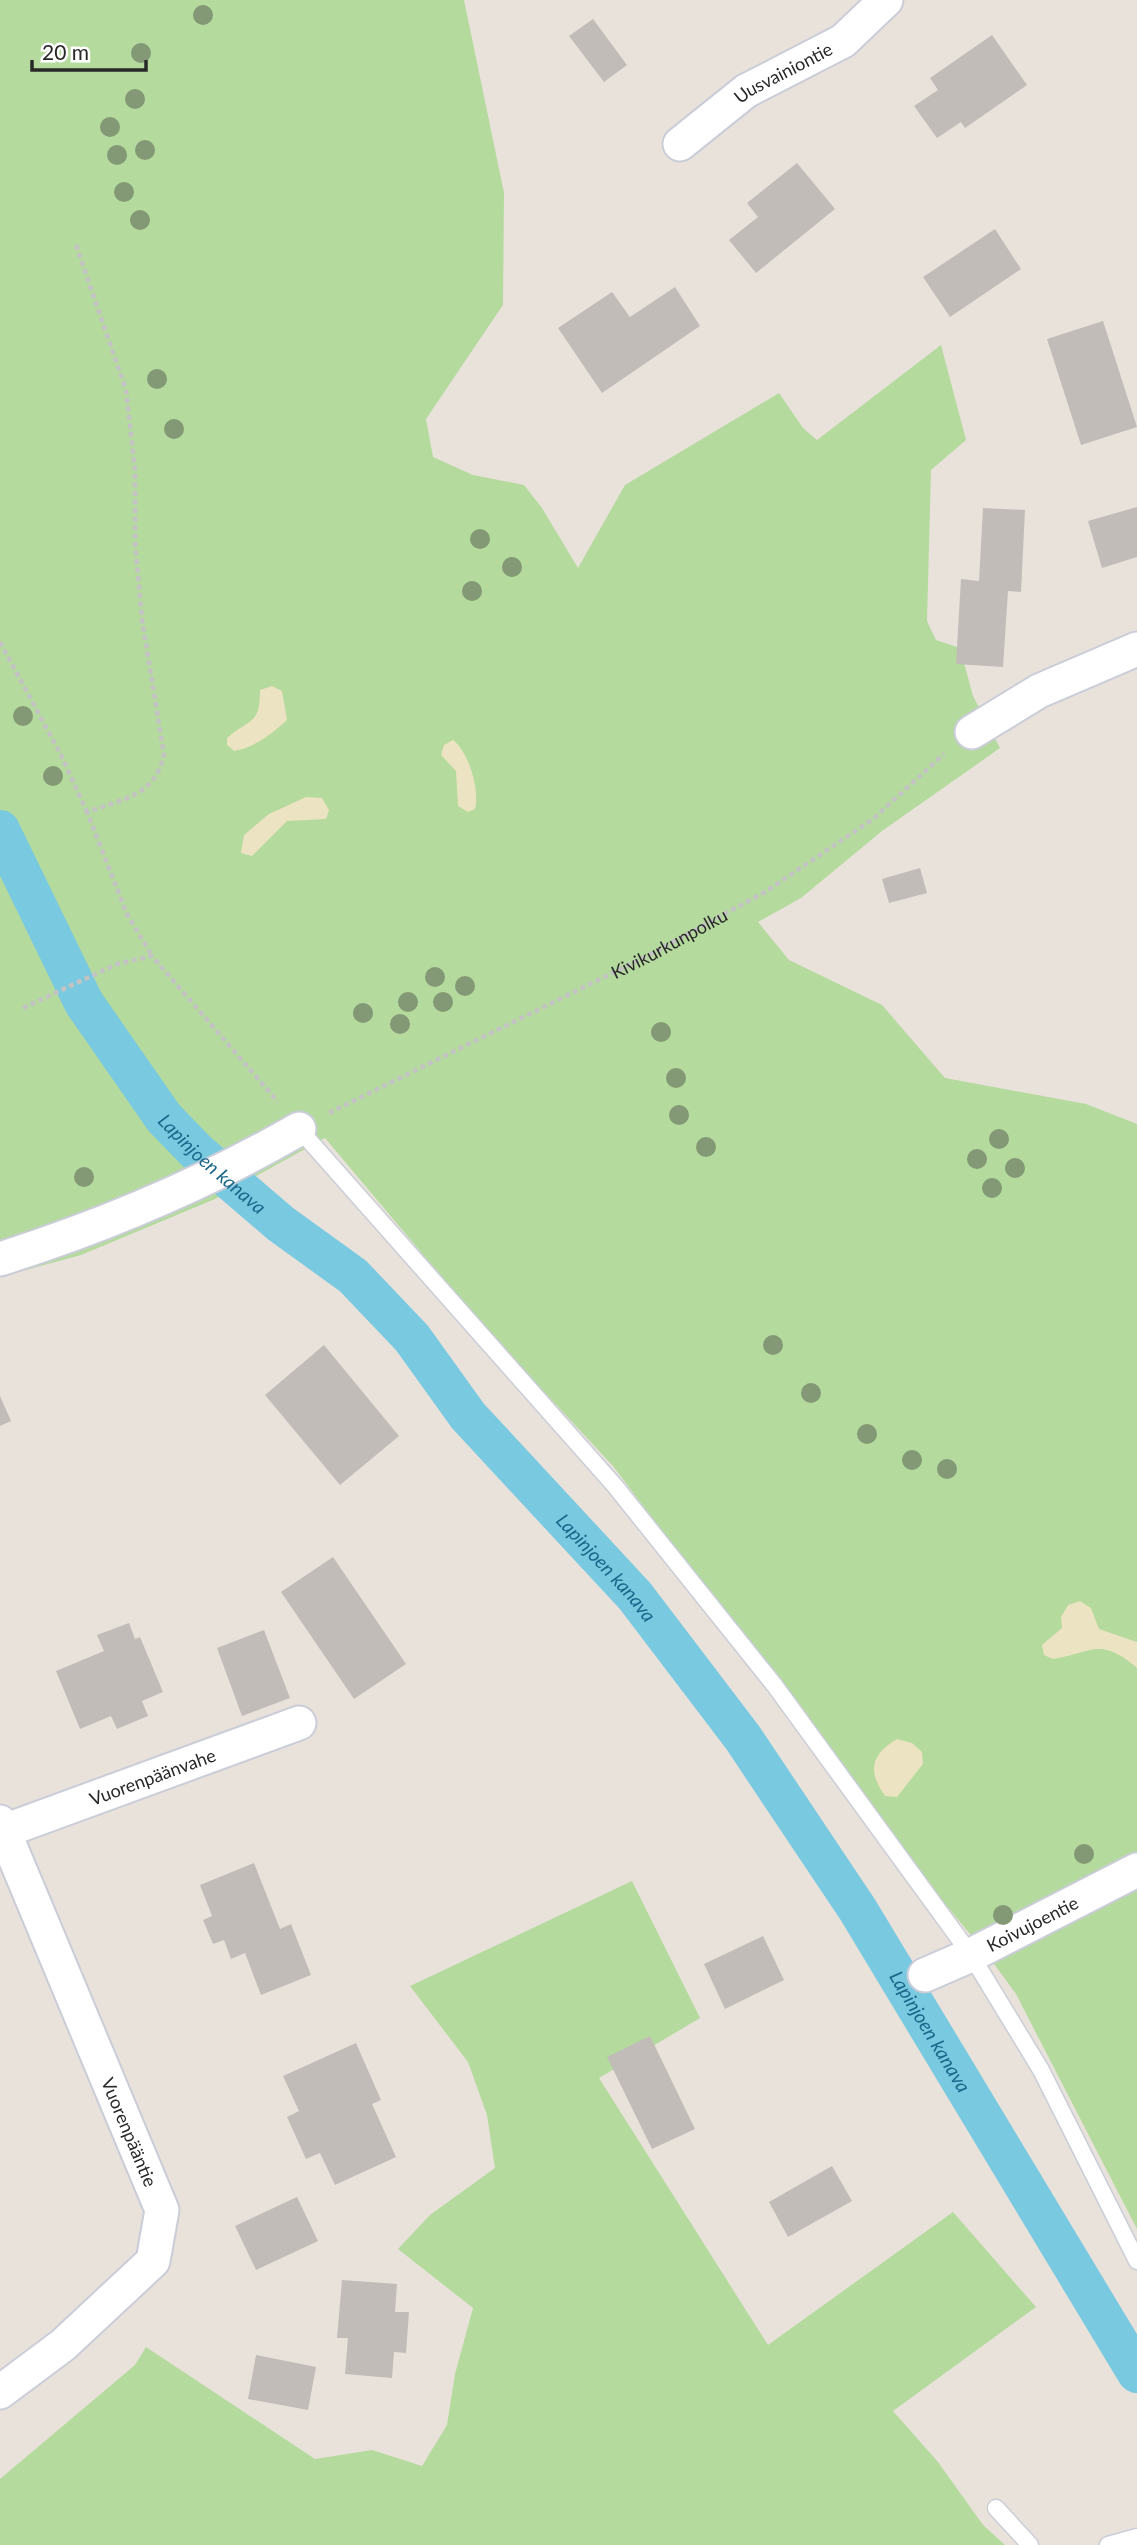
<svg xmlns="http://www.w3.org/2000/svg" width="1137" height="2545" font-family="Lato,sans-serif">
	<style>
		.green { fill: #b4da9d }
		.sand { fill: #ebe3c1 }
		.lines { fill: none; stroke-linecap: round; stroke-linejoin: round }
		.canal { stroke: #79c9e0; stroke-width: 40 }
		.building { fill: #c1bcb8 }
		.lane-casing { stroke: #cacdd8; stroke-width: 19 }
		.street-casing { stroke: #cacdd8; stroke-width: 37 }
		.path { stroke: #c3c3c3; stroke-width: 4.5; stroke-dasharray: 5 3.5; stroke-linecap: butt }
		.lane { stroke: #fff; stroke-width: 16 }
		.street { stroke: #fff; stroke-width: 33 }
		.tree { fill: #839875 }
		.labels { text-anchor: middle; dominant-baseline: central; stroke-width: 5; stroke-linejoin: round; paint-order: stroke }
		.street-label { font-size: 18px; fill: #282828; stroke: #fff }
		.water-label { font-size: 19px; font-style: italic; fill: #1b6789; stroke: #fff }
	</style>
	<rect width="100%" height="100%" fill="#e9e2db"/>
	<!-- green -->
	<path class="green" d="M0,0H464L504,193L503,305L426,419L433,457L473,475L524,485L542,508L578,568L625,485L779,393L803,428L817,440L941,345L966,440L931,470L927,621L936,640L960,648L973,696L1000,748L882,831L801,898L758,922L789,960L882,1005L945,1078L1086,1104L1137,1124V2229L1016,1994L989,1957L912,1864L613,1466L483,1326L325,1138L215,1199L81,1255L0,1277Z
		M632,1881L700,2018L599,2078L768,2345L953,2212L1036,2307L893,2411L938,2462L983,2525L1005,2545H0V2479L135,2365L146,2347L315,2459L372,2450L422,2466L447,2425L455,2374L473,2308L398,2249L430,2215L495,2168L487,2115L468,2062L410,1986Z"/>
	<!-- sand -->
	<path class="sand" d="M272,686L282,691L287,720C273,733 254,748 234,751L227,745V738C249,718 260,726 260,690Z
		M453,740C469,752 480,791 475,809L468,812L458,806L456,771L441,755L444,745Z
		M306,797L322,798L329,810L326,819L287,821L252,856L241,853L244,835L269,814Z
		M1080,1601L1091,1608L1099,1629L1137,1642V1668C1099,1636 1093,1653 1053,1659L1044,1655L1042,1645L1062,1628L1061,1617L1068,1605Z
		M897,1739L912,1743L922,1752L923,1764L897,1797L885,1796C867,1770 871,1755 897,1739Z"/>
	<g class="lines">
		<!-- canal -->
		<path class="canal" id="s1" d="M0,830L84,1003L164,1118L197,1152L281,1224L353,1276L412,1338L468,1416L635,1596L743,1738L858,1910L1137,2373"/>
	</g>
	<!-- building -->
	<path class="building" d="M593,19L627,65L604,82L569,36Z
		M992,35L1027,85L965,128L961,122L937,138L914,106L938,90L930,78Z
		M797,163L835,209L756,273L729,240L758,217L747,203Z
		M995,229L1021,269L950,317L923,277Z
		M675,287L700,326L602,393L558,328L612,292L630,317Z
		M1103,321L1137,427L1081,445L1047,339Z
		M1137,507V557L1102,568L1088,521Z
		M983,508L1025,510L1021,592L1008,591L1003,667L956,664L961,579L979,581Z
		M920,868L927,893L889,903L882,879Z
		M324,1345L399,1436L340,1485L265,1395Z
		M0,1396L11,1421L0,1426Z
		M333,1557L406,1664L354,1699L281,1592Z
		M129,1623L135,1639L140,1637L163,1692L142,1701L148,1716L117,1729L111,1716L80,1729L56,1671L104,1651L97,1635Z
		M264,1630L290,1698L242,1716L217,1648Z
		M254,1863L280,1929L291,1924L311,1975L261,1995L245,1953L231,1959L224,1940L213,1944L203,1920L212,1916L200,1885Z
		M763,1936L784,1980L725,2009L704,1964Z
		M650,2036L695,2129L652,2149L607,2057Z
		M356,2043L381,2100L372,2104L396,2157L335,2185L320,2153L306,2159L287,2117L299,2111L283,2076Z
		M832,2166L852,2201L788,2237L769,2202Z
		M297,2197L318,2241L256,2270L235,2226Z
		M342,2280L397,2284L395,2312H409L406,2353L394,2352L392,2378L345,2374L348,2338H337Z
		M256,2355L316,2367L308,2410L248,2399Z"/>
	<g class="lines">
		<!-- lane casing -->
		<g class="lane-casing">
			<path id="lane" d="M299,1129L615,1486L775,1686L971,1955L1041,2070L1137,2261
				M996,2508L1030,2545
				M1108,2545L1137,2537"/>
		</g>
		<!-- street casing -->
		<g class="street-casing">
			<g id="street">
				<path id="s3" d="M680,144L746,91L843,41L886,0"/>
				<path d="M972,732L1039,691L1137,649"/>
				<path d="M0,1259C104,1226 204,1184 299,1129"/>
				<path id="s4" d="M0,1822L162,2210L153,2261L63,2345L0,2392"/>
				<path id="s5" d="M4,1831L299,1723"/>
				<path id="s6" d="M925,1975L971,1955L1137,1870"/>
			</g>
		</g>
		<!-- path -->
		<g class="path">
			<path d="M76,245L126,390L135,470V541L142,620L164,754C156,795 124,799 87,812L127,914L152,956"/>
			<path d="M0,642L61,755L87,812"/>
			<path d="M23,1008L117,964L152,956L278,1102"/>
			<path id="s2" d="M329,1113L649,955L765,892L873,819L944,754"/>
		</g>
		<!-- lane -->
		<use href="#lane" class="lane"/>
		<!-- street -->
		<use href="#street" class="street"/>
	</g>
	<!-- trees -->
	<g class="tree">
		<circle cx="203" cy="15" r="10"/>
		<circle cx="141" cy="53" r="10"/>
		<circle cx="135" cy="99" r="10"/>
		<circle cx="110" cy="127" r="10"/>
		<circle cx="145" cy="150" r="10"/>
		<circle cx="117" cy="155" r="10"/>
		<circle cx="124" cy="192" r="10"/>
		<circle cx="140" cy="220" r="10"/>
		<circle cx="157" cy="379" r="10"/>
		<circle cx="174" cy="429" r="10"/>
		<circle cx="480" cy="539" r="10"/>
		<circle cx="512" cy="567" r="10"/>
		<circle cx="472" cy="591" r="10"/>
		<circle cx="23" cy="716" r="10"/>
		<circle cx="53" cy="776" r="10"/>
		<circle cx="435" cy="977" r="10"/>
		<circle cx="465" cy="986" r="10"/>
		<circle cx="408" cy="1002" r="10"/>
		<circle cx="443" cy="1002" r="10"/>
		<circle cx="363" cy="1013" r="10"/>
		<circle cx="400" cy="1024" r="10"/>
		<circle cx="661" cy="1032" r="10"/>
		<circle cx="676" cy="1078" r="10"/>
		<circle cx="679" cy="1115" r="10"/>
		<circle cx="999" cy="1139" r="10"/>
		<circle cx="706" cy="1147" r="10"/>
		<circle cx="977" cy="1159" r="10"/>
		<circle cx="1015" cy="1168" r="10"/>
		<circle cx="84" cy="1177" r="10"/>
		<circle cx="992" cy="1188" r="10"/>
		<circle cx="773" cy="1345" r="10"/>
		<circle cx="811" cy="1393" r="10"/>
		<circle cx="867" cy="1434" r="10"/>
		<circle cx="912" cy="1460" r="10"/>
		<circle cx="947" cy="1469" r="10"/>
		<circle cx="1084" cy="1854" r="10"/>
		<circle cx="1003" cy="1915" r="10"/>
	</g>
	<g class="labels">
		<!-- street labels -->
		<g class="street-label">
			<text stroke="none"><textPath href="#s3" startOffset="126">Uusvainiontie</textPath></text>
			<text stroke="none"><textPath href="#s2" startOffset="380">Kivikurkunpolku</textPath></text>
			<text stroke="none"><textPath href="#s5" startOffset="158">Vuorenpäänvahe</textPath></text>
			<text stroke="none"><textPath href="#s6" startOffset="119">Koivujoentie</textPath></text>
			<text stroke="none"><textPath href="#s4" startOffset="336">Vuorenpääntie</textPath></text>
		</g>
		<!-- water labels -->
		<g class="water-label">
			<text stroke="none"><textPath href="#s1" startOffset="399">Lapinjoen kanava</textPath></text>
			<text stroke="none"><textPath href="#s1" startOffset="966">Lapinjoen kanava</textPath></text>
			<text stroke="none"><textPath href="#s1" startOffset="1533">Lapinjoen kanava</textPath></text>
		</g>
	</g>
	<!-- scale -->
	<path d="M32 60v10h114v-10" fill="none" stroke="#282828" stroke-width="3.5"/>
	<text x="42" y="60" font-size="21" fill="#282828" stroke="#ffffff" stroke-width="5" paint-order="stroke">20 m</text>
</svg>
